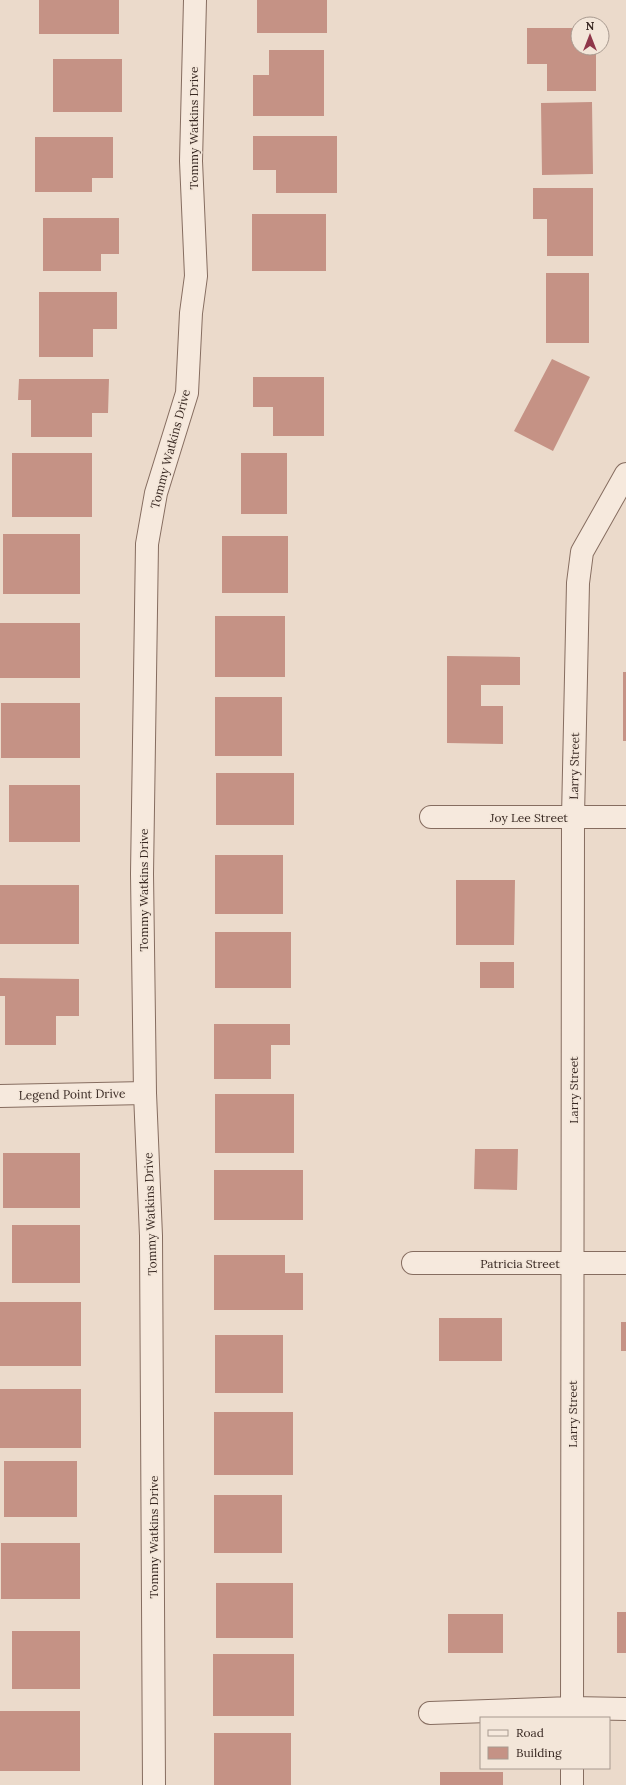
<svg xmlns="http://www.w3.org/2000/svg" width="626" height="1785" font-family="Lora,serif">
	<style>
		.building { fill: #c59285 }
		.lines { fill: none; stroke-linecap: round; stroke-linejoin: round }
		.minor-casing { stroke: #866d60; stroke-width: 24 }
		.minor { stroke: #f6e9dd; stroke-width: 22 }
		.labels { text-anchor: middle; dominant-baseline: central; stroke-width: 3; stroke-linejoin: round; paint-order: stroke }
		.street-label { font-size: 12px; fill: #382822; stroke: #f3e6d9 }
	</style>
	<rect width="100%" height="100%" fill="#ebdacb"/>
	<!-- building -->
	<path class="building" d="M39,0H119V34H39Z
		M257,0H327V33H257Z
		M527,28H578V48H596V91H547V64H527Z
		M269,50H324V116H253V75H269Z
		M53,59H122V112H53Z
		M592,102L593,174L542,175L541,103Z
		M253,136H337V193H276V170H253Z
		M35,137H113V178H92V192H35Z
		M533,188H593V256H547V219H533Z
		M252,214H326V271H252Z
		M43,218H119V254H101V271H43Z
		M546,273H589V343H546Z
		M39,292H117V329H93V357H39Z
		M552,359L590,377L553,451L514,431Z
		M253,377H324V436H273V407H253Z
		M19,379H109L108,413H92V437H31V400H18Z
		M12,453H92V517H12Z
		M241,453H287V514H241Z
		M3,534H80V594H3Z
		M222,536H288V593H222Z
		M215,616H285V677H215Z
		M0,623H80V678H0Z
		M447,656L520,657V685H481V706H503V744L447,743Z
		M623,672H626V741H623Z
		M215,697H282V756H215Z
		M1,703H80V758H1Z
		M216,773H294V825H216Z
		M9,785H80V842H9Z
		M215,855H283V914H215Z
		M456,880H515L514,945H456Z
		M0,885H79V944H0Z
		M215,932H291V988H215Z
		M480,962H514V988H480Z
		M0,978L79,979V1016H56V1045H5V996H0Z
		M214,1024H290V1045H271V1079H214Z
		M215,1094H294V1153H215Z
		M475,1149H518L517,1190L474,1189Z
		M3,1153H80V1208H3Z
		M214,1170H303V1220H214Z
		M12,1225H80V1283H12Z
		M214,1255H285V1273H303V1310H214Z
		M0,1302H81V1366H0Z
		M439,1318H502V1361H439Z
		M621,1322H626V1351H621Z
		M215,1335H283V1393H215Z
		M0,1389H81V1448H0Z
		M214,1412H293V1475H214Z
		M4,1461H77V1517H4Z
		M214,1495H282V1553H214Z
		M1,1543H80V1599H1Z
		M216,1583H293V1638H216Z
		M617,1612H626V1653H617Z
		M448,1614H503V1653H448Z
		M12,1631H80V1689H12Z
		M213,1654H294V1716H213Z
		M0,1711H80V1771H0Z
		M214,1733H291V1785H214Z
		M440,1772H503V1785H440Z"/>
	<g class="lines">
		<!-- minor casing -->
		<g class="minor-casing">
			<path id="minor" d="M431,817H626
				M0,1096L145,1093
				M413,1263H626
				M430,1713L572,1708L626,1709
				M572,1718L573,817L578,583L582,552L626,474
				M154,1785L151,1236L145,1093L142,874L147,544L156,493L187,393L191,313L196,276L191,161L195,0
				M572,1785V1768"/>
		</g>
		<!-- minor -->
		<use href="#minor" class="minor"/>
	</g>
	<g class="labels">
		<!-- street labels -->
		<g class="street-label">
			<text transform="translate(193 128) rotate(-90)">Tommy Watkins Drive</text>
			<text transform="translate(170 449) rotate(-75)">Tommy Watkins Drive</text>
			<text transform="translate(574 766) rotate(-89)">Larry Street</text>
			<text x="529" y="817">Joy Lee Street</text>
			<text transform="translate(143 890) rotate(-90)">Tommy Watkins Drive</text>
			<text transform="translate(573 1090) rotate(-90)">Larry Street</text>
			<text transform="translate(72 1094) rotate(-1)">Legend Point Drive</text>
			<text transform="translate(150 1214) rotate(-92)">Tommy Watkins Drive</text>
			<text x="520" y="1263">Patricia Street</text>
			<text transform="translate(572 1414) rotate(-90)">Larry Street</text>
			<text transform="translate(153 1537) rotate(-90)">Tommy Watkins Drive</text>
		</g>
	</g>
	<!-- legend -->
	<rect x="480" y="1717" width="130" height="52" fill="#f3e6d9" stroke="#a89a90"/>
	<rect x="488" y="1730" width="20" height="6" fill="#f6e9dd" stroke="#a89a90"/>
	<text x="516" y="1737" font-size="12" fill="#382822">Road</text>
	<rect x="488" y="1747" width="20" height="12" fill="#c59285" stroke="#a89a90"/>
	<text x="516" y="1757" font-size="12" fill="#382822">Building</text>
	<!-- north arrow -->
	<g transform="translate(590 36)"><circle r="19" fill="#f3e6d9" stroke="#a89a90"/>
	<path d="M0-3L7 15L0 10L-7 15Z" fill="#8f374a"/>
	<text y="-6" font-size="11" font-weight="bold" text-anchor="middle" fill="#382822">N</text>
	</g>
</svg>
